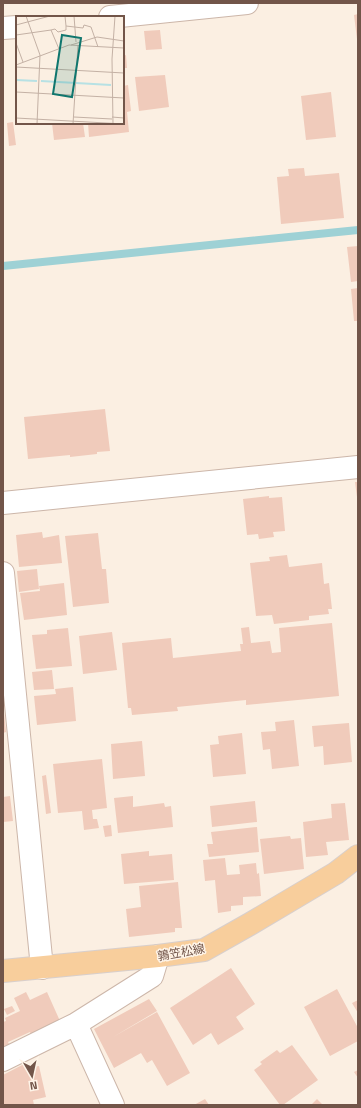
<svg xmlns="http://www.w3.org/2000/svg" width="361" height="1108" font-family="'Titillium Web','Noto Sans JP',sans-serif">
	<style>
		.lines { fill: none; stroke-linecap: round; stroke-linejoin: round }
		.stream { stroke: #9ed1d5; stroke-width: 8 }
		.building { fill: #f0cbbb }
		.minor-casing { stroke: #ccb6a9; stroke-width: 24 }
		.major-casing { stroke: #d8cfcc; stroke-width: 24 }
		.minor { stroke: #fff; stroke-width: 22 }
		.major { stroke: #f8ce9c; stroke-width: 22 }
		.labels { text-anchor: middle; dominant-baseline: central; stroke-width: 3; stroke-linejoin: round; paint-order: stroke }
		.street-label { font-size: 12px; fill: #725549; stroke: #fef4e8 }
		.inset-river { fill: none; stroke: #b7e1e4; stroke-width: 2 }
		.inset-road { fill: none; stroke: #c4b1a5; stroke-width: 1 }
		.view { fill: #0f766e; fill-opacity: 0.15; stroke: #0f766e; stroke-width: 2 }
		.inset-edge { fill: none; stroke: #725549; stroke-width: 2 }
	</style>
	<rect width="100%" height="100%" fill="#fbefe2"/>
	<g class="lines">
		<!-- stream -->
		<path class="stream" d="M3,266L358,230"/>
	</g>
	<!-- building -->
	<path class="building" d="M358,14V39H357L354,15Z
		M160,30L162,49L146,50L144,31Z
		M126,55L127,68H123V56Z
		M165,75L169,107L139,111L135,77Z
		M128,85L131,111L127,112L129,132L89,137L88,123H123V86Z
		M331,92L336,137L306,140L301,96Z
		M13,122L16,145L9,146L7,123Z
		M52,123H83L85,137L54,140Z
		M304,168L305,176L339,173L344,218L281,224L277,177L289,176L288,169Z
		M358,246V281L351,282L347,247Z
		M358,288V321H354L351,289Z
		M105,409L110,451L97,452V454L70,457V455L28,459L24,417Z
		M355,482H358V497H357Z
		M269,496V498L282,497L285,531L273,532L274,537L259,539L258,534L247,535L243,499Z
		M42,532L43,538L59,535L62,563L19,567L16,535Z
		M98,533L102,569H106L109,603L73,607L65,536Z
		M287,555L289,567L322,563L324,584L329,583L332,609H328L329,614L309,616V620L274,624L272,615L256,616L250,563L270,561L269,557Z
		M37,569L39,589L19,592L17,571Z
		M64,583L67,615L24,620L20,593L40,591L39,586Z
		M332,623L339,696L246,705V700L177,707L178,711L132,715L131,708H128L122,643L171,638L173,658L241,651L240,644H243L241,628L249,627L251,643L270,641L272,653L281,652L279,628Z
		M68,628L72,666L36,669L32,635L47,634V630Z
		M112,632L117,670L83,674L79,636Z
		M52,670L54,689L34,690L32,672Z
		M73,687L76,721L37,725L34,696L56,694L55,689Z
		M3,713H4L6,732L3,733Z
		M294,720L299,766L272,769L270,749L263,750L261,732L276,731L275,722Z
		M349,723L352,762L324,765L323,746L314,747L312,726Z
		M242,733L246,774L213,777L210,745L219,744L218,736Z
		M142,741L145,776L113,779L111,744Z
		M102,759L107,808L92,810L93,819H97L99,828L84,830L82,811L58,813L53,764Z
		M46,775L51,813L46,814L42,776Z
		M10,796L13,821L3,822V797Z
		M133,796V807L164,803L165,807L171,806L173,827L118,833L114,798Z
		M255,801L257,822L212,827L210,806Z
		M345,803L349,840L326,842L328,855L306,857L303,822L332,818L331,804Z
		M111,825L112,836L105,837L103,826Z
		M257,827L259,852L209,857L207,844H213L211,832Z
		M290,836L291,839L301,838L304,869L264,874L260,839Z
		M149,851V856L172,854L174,880L124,884L121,854Z
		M225,858L227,875L240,874L239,865L256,863L257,874L259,873L261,896L243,897V905L231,906V911L218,913L215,880L205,881L203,860Z
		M178,882L182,928H175V932L129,937L126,909L141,907L139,886Z
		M231,968L255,1004L236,1017L244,1029L218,1045L211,1033L193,1045L170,1008Z
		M337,989L358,1028V1041L330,1056L304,1007Z
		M26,992L30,1000L47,992L60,1021L31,1035L30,1032L8,1042L9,1044L3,1047V1022L6,1021L5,1018L20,1011L14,998Z
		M149,999L157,1011L113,1037L157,1012L190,1073L167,1086L152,1060L147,1063L141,1053L114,1068L94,1029Z
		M358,1000V1013L352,1003Z
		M12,1006L15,1011L7,1015L4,1009Z
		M292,1045L318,1080L283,1105H280L254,1070L262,1064L260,1062L277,1050L280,1053Z
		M26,1063L27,1068L39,1066L46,1097L33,1100L34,1105H3V1075Z
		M358,1070V1078L354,1072Z
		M205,1099L209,1105H194Z
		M317,1099L323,1105H311Z"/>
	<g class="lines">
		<!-- minor casing -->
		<g class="minor-casing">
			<path id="minor" d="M110,17L247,3
				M3,28L17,27
				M3,503L358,467
				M3,573L42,968
				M76,1024L113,1105
				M3,1060L76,1024L152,976L158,956"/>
		</g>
		<!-- major casing -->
		<g class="major-casing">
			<path id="major" d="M3,971L158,956L204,950L250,924L336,873L358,856"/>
		</g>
		<!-- minor -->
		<use href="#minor" class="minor"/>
		<!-- major -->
		<use href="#major" class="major"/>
	</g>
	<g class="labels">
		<!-- street labels -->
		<g class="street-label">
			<text transform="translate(181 952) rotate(-10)">鶉笠松線</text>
		</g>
	</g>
	<!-- overview -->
	<g transform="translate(16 16)">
		<rect width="108" height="108" fill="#fbefe2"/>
		<path class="inset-river" d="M0,64L21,65M25,65L95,69"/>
		<path class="inset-road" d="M10,0L24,39L21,108M49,0L50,10L67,12L68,9L75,11L82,31M58,0L60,26M0,9L34,0M35,14L39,13L42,16L50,14V10M0,19L35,14L43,33M0,27L7,46M55,29L81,21L108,25M0,49L53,29L108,32M0,51L108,57M0,76L108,82M58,101L96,103M96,101L108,102M0,102L108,108M57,108L62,29M97,108L96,43L99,0"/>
		<path class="view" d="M46,19L65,22L56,81L37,78Z"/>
		<rect width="108" height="108" class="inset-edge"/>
	</g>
	<!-- border -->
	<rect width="361" height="1108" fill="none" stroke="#725549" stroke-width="8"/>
	<!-- north arrow -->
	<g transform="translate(32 1076) rotate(171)" stroke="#fef4e8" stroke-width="3" paint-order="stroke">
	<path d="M0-3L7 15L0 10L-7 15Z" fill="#725549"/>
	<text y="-6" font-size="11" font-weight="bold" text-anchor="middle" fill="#725549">N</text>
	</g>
</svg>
